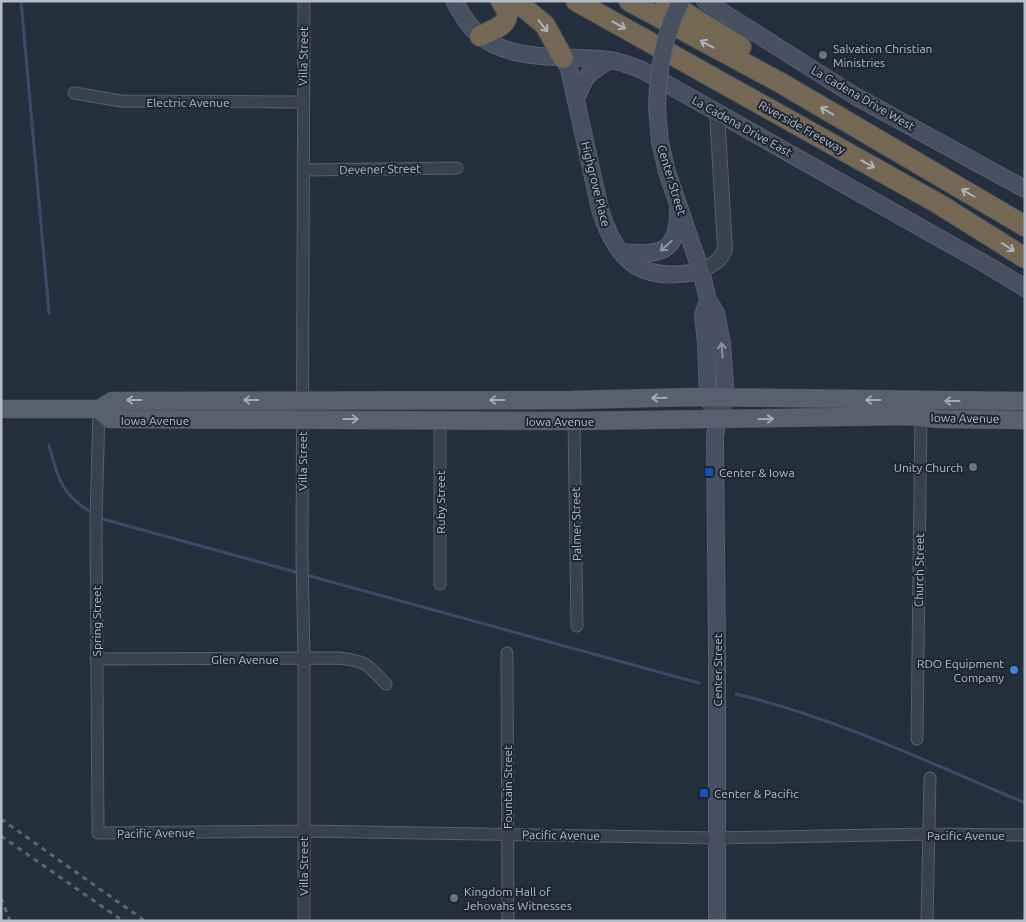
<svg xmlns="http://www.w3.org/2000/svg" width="1026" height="922" font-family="Ubuntu,sans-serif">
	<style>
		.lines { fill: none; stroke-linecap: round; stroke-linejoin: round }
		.stream { stroke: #394c67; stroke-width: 3 }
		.minor-casing { stroke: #565f6c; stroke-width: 13 }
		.tertiary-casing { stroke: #565f6c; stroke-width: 16 }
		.secondary-casing { stroke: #565f6c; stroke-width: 18 }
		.primary-casing { stroke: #414a57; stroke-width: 19 }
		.motorway-casing { stroke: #434c59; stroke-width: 22 }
		.minor { stroke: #38414e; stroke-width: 11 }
		.tertiary { stroke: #38414e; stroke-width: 14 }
		.secondary { stroke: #465061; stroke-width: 16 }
		.primary { stroke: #56606e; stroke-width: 18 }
		.motorway { stroke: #746855; stroke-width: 20 }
		.rail { stroke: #5a6575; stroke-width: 3; stroke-dasharray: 5 5; stroke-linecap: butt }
		.secondary-bridge-casing { stroke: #565f6c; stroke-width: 18; stroke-linecap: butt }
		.secondary-bridge { stroke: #465061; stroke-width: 16 }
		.oneway { stroke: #aeb4bd }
		.oneway2 { stroke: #8e96a5 }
		.oneway3 { stroke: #a1aab7 }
		.worship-dot { fill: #6b7280; stroke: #1d2633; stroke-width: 2 }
		.transit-dot { fill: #1a4fb4; stroke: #1d2633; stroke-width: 2 }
		.shop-dot { fill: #3f7fe0; stroke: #1d2633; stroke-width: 2 }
		.labels { text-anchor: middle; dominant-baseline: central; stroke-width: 4; stroke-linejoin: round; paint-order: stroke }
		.poi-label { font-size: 12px; fill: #b4bcc9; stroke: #1d2633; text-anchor: start }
		.street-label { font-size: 12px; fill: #b4bcc9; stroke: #1d2633 }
	</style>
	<rect width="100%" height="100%" fill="#242f3e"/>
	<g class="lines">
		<!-- stream -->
		<path class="stream" d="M21,1L49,313
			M49,445C58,479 62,496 94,514
			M99,518L699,683
			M736,694C837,718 930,763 1025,803"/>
		<!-- minor casing -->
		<g class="minor-casing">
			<path id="minor" d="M74,93L121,101L302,102
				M304,170L457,168
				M99,409L96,520L98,833L303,831L717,838L929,834L1025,835
				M440,420V584
				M574,421L577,626
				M507,653L508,921
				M96,659L339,658C367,661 368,665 386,684
				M917,739L921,411
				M304,921V658L302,555L304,1
				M927,921L930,778"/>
		</g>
		<!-- tertiary casing -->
		<g class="tertiary-casing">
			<path id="tertiary" d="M701,271C712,265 721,261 725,249L717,112"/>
		</g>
		<!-- secondary casing -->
		<g class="secondary-casing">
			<path id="secondary" d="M454,1C461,13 468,26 479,35C512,63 569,55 609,60C621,61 631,66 642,70L987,265L1025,288
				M705,1L855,96L1025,189
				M563,58L569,69L600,209C617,265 644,283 701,271
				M576,99C585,75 588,73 610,60
				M657,107L660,142L667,172L701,271L708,300L716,313L722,344L726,398L718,419L715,436L717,657V921
				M621,252C659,255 678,255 678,210
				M708,300L703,315L706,344L708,397L713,408"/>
		</g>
		<!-- primary casing -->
		<g class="primary-casing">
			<path id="primary" d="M1,409H99L112,401L571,400L694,397L1025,401
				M99,409L110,419L574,421L907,416L939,419L1025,420"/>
		</g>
		<!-- motorway casing -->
		<g class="motorway-casing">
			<path id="motorway" d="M516,1L545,25L563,58
				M576,1L939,204L1025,258
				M629,1L781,83L1025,226
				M666,1L741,47
				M480,36C497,28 517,23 501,1"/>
		</g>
		<!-- minor -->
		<use href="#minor" class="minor"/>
		<!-- tertiary -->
		<use href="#tertiary" class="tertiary"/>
		<!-- secondary -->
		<use href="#secondary" class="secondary"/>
		<!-- primary -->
		<use href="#primary" class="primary"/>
		<!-- motorway -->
		<use href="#motorway" class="motorway"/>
		<!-- rail -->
		<path class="rail" d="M1,819L145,921
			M1,836L123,921
			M1,898L10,921"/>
		<!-- secondary-bridge casing -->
		<g class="secondary-bridge-casing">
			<path id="secondary-bridge" d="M657,107C658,71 664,33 681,1"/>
		</g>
		<!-- secondary-bridge -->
		<use href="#secondary-bridge" class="secondary-bridge"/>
	</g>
	<!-- one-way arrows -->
	<defs><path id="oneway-shaft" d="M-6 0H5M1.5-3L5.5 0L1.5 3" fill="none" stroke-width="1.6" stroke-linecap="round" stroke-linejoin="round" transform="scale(1.25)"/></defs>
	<g class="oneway">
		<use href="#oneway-shaft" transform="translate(619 25) rotate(29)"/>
		<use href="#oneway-shaft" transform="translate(543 26) rotate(51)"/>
		<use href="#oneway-shaft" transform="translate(707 44) rotate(-152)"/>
		<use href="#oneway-shaft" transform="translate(827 111) rotate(-150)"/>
		<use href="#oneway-shaft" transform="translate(868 164) rotate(29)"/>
		<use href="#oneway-shaft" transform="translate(968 193) rotate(-150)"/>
		<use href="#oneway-shaft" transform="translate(1008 247) rotate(32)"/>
	</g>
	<g class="oneway2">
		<use href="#oneway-shaft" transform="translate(666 246) rotate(138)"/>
		<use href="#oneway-shaft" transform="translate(722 350) rotate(-95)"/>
	</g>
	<g class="oneway3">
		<use href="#oneway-shaft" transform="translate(659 398) rotate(179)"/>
		<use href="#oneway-shaft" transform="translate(134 400) rotate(180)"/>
		<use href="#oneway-shaft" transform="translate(251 400) rotate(180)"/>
		<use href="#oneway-shaft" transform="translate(497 400) rotate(-180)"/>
		<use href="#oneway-shaft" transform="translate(873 400) rotate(180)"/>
		<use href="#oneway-shaft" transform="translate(952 401) rotate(180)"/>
		<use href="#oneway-shaft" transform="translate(351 419)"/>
		<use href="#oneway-shaft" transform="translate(766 419) rotate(-1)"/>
	</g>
	<!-- markers -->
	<g class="worship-dot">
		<circle cx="823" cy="55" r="5"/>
		<circle cx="973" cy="467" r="5"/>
		<circle cx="454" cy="898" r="5"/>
	</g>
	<g class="transit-dot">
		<rect x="704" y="467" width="10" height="10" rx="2.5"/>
		<rect x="699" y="788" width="10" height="10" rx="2.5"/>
	</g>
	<circle class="shop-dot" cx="1014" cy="670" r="5"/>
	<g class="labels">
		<!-- poi labels -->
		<g class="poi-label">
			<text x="833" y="48">Salvation Christian<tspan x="833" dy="14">Ministries</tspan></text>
			<text x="963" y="467" text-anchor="end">Unity Church</text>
			<text x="719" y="472">Center &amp; Iowa</text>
			<text x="1004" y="663" text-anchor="end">RDO Equipment<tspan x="1004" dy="14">Company</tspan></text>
			<text x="714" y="793">Center &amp; Pacific</text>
			<text x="464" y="891">Kingdom Hall of<tspan x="464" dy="14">Jehovahs Witnesses</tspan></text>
		</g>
		<!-- street labels -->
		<g class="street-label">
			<text transform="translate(303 56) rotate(-89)">Villa Street</text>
			<text transform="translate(863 98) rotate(30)">La Cadena Drive West</text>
			<text x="188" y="102">Electric Avenue</text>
			<text transform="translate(742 126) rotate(29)">La Cadena Drive East</text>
			<text transform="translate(802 127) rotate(29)">Riverside Freeway</text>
			<text transform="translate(380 169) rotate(-1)">Devener Street</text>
			<text transform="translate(672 180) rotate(73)">Center Street</text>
			<text transform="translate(596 184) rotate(76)">Highgrove Place</text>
			<text transform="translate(965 418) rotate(1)">Iowa Avenue</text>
			<text x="155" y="420">Iowa Avenue</text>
			<text x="560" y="421">Iowa Avenue</text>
			<text transform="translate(302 461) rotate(-90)">Villa Street</text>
			<text transform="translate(440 502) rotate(-90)">Ruby Street</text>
			<text transform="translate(576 524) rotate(-91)">Palmer Street</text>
			<text transform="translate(919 570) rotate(-89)">Church Street</text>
			<text transform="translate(96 621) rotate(-90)">Spring Street</text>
			<text x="245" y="659">Glen Avenue</text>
			<text transform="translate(717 670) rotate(-90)">Center Street</text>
			<text transform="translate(507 787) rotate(-90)">Fountain Street</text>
			<text transform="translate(156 833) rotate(-1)">Pacific Avenue</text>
			<text transform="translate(561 835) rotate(1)">Pacific Avenue</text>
			<text x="966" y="835">Pacific Avenue</text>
			<text transform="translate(303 866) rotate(-90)">Villa Street</text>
		</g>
	</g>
	<!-- border -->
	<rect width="1026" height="922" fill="none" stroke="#b4bcc9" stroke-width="5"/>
</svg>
